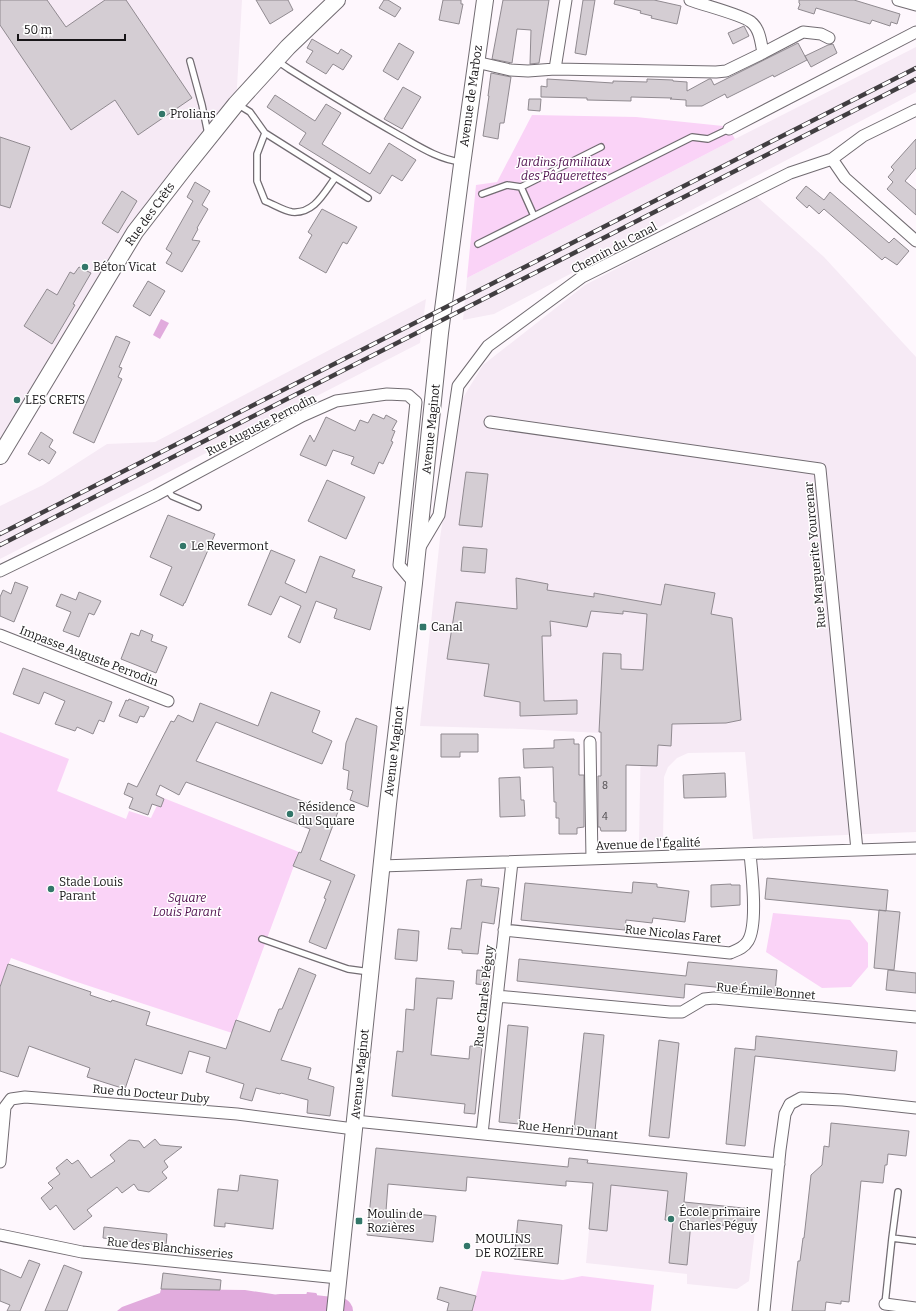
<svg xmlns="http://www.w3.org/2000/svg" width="916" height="1311" font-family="Bitter,serif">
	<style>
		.built { fill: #f6eaf5 }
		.green { fill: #fad3f7 }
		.water { fill: #e1abdd }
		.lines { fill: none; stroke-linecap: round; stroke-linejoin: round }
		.river { stroke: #e1abdd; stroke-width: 26 }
		.building { fill: #d4cdd3; stroke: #908a90 }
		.lane-casing { stroke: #726c72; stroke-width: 8 }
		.street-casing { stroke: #726c72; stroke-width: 13 }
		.secondary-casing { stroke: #726c72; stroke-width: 18 }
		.lane { stroke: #fff; stroke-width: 5.5 }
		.street { stroke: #fff; stroke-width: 11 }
		.secondary { stroke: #fff; stroke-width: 16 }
		.rail-casing { stroke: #413e41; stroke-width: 4.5 }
		.rail { stroke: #fff; stroke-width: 3; stroke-dasharray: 9; stroke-linecap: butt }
		.poi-dot { fill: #327669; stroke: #fff; stroke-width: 1.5 }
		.labels { text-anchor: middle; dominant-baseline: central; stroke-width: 3; stroke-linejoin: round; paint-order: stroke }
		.number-label { font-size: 10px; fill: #464346 }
		.street-label { font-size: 12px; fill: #171517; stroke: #fff }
		.poi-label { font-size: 12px; fill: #171517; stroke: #fff; text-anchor: start }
		.park-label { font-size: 12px; font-style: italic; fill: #4e0e4d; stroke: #fff }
	</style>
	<rect width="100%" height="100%" fill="#fef7fd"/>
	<!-- built -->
	<path class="built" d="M0,0H242L236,104L209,139L0,442Z
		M916,47V92L494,314L463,320L467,278L735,139Z
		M756,196L824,257L916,357V832L753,839L745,752L688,753L677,758L668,767L664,777L663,841L639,842L641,735L521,729L420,726L440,538L461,401L483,365L585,285Z
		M426,299L420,343L0,559V506L43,485L107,444L155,442Z
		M587,1163L687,1173L684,1202L753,1209L751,1228L755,1230L749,1281L737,1289L687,1284V1274L586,1263L593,1186L598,1184L585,1182Z"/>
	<!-- green -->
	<path class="green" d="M532,115L636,117L723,126L729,129L735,139L467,278L476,185L497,182Z
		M0,732L69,759L57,791L126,819L129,811L151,818L161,797L299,852L232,1033L71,980L11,958L0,987Z
		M773,913L850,920L868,943V967L851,987L822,988L766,952Z
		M482,1271L563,1280L582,1276L654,1285L651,1311H472Z"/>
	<!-- water -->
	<path class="water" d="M161,319L169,323L160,339L153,335Z
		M161,1289L245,1290L305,1299L307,1292L316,1293L317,1294L316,1311H117L122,1307L160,1293Z"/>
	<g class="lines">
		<!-- river -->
		<path class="river" d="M280,1307H305L340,1311"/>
	</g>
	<!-- building -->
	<path class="building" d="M0,0H47L66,27L105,0H126L192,98L138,135L115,100L71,130L0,25Z
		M256,0H288L293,10L270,24Z
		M384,0H388L401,8L395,17L379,8Z
		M443,0H461V4H463L459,24L439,20Z
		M503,0H549L539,63L530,64L531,30L517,29L512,63L492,59Z
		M583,0H595L586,55L575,53Z
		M615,0H654L681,6L677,24L651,18L652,16L640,13L641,11L614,4Z
		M799,0H854L900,14L897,24L891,22L890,26L872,20L870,24L816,8L814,14L798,9L800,4L799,3Z
		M744,26L749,36L733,44L728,33Z
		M312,39L338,54L341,49L352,56L343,70L333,64L326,74L306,62L313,51L307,48Z
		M399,43L414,52L398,80L383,71Z
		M798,43L807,60L774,77L773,75L727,98L725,94L702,106H686V100L670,99L672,98L631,97V101L587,100V98L541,97V86L547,87V79L613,83V81L647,82V79L673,80V81L687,82V91L709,79H711L714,85Z
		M833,44L837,53L811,67L805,56L828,45Z
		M491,73L511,77L504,123H500L498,139L483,136L489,96H488Z
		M403,87L421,97L402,129L384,119Z
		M275,95L315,121L326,104L341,113L322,144L370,174L389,143L416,160L402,181L392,175L380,194L299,144L306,133L267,107Z
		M529,99H541L540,111L528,110Z
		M0,137L30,147L10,208L0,205Z
		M916,139V168L905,181L916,190V215L887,189L893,182L888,177L894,170L891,167Z
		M195,182L210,191L202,205L208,209L197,228L198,229L192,240L200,241L182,272L166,263L172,253L166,249L193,201L187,197Z
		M806,186L824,200L830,192L889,243L894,238L909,251L897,265L885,257L882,260L824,209L819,214L809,205L807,208L796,198Z
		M122,191L137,201L118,233L102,223Z
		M322,209L357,227L347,244L343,242L326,273L299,258L312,235L308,232Z
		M79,267L91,273L73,304L75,305L52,344L24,326L47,289L57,295L70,272L74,274Z
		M148,281L165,291L150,316L133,306Z
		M116,336L130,342L119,367L122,368L118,377L122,379L94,443L73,433Z
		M373,414L384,419L386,415L397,421L392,430L395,431L391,441L393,442L383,464L379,462L374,474L351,464L354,457L333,450L326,466L300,455L310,435L314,442L326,417L355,431L360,420L368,423Z
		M41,432L53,440L49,447L56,452L49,464L42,459L40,461L28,454Z
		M466,472L488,474L482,527L459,525Z
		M327,480L365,497L346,539L308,521Z
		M168,515L215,534L185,603H184L183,606L160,595L172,567L150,557Z
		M463,547L487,549L485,573L461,571Z
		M271,550L295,560L285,583L306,593L320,556L355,570L352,577L382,587L370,630L334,618L337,609L316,601L300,643L288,637L301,606L280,596L271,615L248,605Z
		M516,578L548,584L547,590L594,597V593L661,605L665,584L715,593L711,614L732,618L741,720L726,723L672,724L671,746L658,745L657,766L626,765V831H601L600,827H598V776H601V732H599L603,653L621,654V669L643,670L647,614L623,611V614L591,611L587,627L550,621L551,636H542L544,701L577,700V714L520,716V702L484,696L489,664L447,659L456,602L517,609Z
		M15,582L28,587L14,622L0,616V597L3,590L11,594Z
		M79,592L101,601L94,615L89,613L79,637L63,631L71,612L56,606L61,594L76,600Z
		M141,630L153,635L151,641L167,647L156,673L121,659L131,633L139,636Z
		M23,668L112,702L104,722L99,720L93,734L77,727L75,731L55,724L65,701L44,692L39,704L13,694Z
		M271,692L320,711L312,732L332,741L322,764L216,722L196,761L318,807L320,802L339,809L320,860L355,875L326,949L309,942L326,899L324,898L331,881L293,866L299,852L301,853L310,829L186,782L179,795L160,785L156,795L164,799L161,807L152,804L148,815L129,808L133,798L124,794L128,783L137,787L171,721L174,722L178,715L193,722L200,703L258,726Z
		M129,699L149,707L144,717L140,716L137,723L119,716L126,700L128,701Z
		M356,718L377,726L368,807L350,800L353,791L347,789L349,771L343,769L346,743Z
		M441,734H478V752H460V757H441Z
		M574,739V744H579V775H584V827L577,828V834H559V818H556V802H554L553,767L524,768L523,749L554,748V740Z
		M725,773L726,797L684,798L683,775Z
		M520,777L521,800H524L525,816L500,817L499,778Z
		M767,878L888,890L886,911L765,899Z
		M482,879L481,886L499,888L494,924L482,922L478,954L462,953V950L448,949L451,928L461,929L467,880Z
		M633,882L657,884V887L689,891L685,922L653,918L652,923L626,920L625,930L521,920L525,883L632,893Z
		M731,884V885H740V905L711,907V885Z
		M879,910L900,912L894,970L874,968Z
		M398,929L419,931L417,961L395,959Z
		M519,959L686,976L688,962L777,970L775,993L685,984L684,998L517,981Z
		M8,964L91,992L90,995L111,1002L112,1000L150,1012L146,1025L226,1049L236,1020L270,1032L279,1009H282L299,968L316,975L281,1060L311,1068L308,1079L334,1087L330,1116L307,1113L308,1100L281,1093L280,1094L256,1088L252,1101L240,1098L244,1084L206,1072L210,1057L189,1051L182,1074L135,1059L125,1089L87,1077L90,1068L29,1046L18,1077L0,1071V987Z
		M477,970L490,971L488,985L476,984Z
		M888,970L916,973V993L886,990Z
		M416,978L454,981L452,999L437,998L431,1055L469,1059L470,1046L482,1047L475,1114L464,1113L465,1104L392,1096L397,1051L403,1052L406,1009L414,1010Z
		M508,1025L528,1027L519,1124L499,1122Z
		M584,1033L604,1035L595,1131L574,1129Z
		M756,1036L897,1051L895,1071L755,1056L745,1146L726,1144L735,1048L755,1050Z
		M659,1040L679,1043L669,1138L649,1136Z
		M831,1123L909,1131L906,1156L888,1154L887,1165H885L883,1183L861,1181L849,1302L841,1301V1304L826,1302L825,1311H792L798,1261H800L803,1238H804L811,1175L822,1165L824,1146L829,1147Z
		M155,1139L160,1145L182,1147L164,1161L168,1167L162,1172L167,1178L149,1192L138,1190L134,1184L122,1193L117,1187L87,1210L92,1216L74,1230L56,1205L50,1210L41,1198L53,1188L48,1183L60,1174L56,1168L67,1159L72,1164L78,1160L91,1178L115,1161L110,1155L129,1140L139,1141L144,1148Z
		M376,1148L568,1167L569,1158L588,1160L587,1163L687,1173L684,1202L753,1209L751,1228L691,1222L687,1265L669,1263L673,1221L665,1220L668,1191L611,1185L607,1231L589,1229L593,1183L566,1181V1186L467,1177L466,1191L388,1184L386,1211L436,1216L433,1242L367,1235Z
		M240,1175L278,1180L273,1229L225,1223V1227L214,1226L218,1189L238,1191Z
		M518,1220L562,1225L558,1264L514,1259Z
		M104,1227L167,1234L166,1246L103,1238Z
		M29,1260L40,1264L20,1311H7L10,1305L0,1301V1269L21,1278Z
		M64,1265L82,1272L67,1311H45Z
		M163,1273L221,1280L220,1290L161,1289Z
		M440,1287L476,1296L472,1311H447L449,1303L437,1299Z"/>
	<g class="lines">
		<!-- lane casing -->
		<g class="lane-casing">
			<path id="lane" d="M276,60L289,69C324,91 360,113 397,134C417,145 437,159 461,162
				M190,61L202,105L208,134
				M237,104L250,112L265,133L368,198
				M265,133L257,154V181L265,201C273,204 284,211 292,212C314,214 324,193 335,178
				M601,147L521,187L534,216L692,137L708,139L729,129
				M482,194L507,185L521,187
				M478,244L534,216
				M167,489L172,496L198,507
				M262,939L348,969L370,972
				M892,1238L898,1192
				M885,1304L892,1238L916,1241"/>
		</g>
		<!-- street casing -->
		<g class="street-casing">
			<path id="street" d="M566,0L555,69L716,72L726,71L763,53C761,43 760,29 751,22C743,15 703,5 690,0
				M898,0L916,5
				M763,53L803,32L821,34L829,38
				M476,62L510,70L528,71L555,69
				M729,129L916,32
				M832,159L845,178L916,241
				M490,422L820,469L857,850
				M420,547L439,515L458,386L488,346L582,277L790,173L832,159L863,136L916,110
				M0,571L156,495L302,416L336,401L387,394L408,395L416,402L399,565L414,583
				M0,635L168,701
				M590,742L592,859
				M381,866L916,848
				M504,930L730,953C737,950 744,948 748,941C758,925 752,873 750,854
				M497,996L670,1012H682L704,999L714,998L916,1017
				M355,1121L779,1164
				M482,1134L512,862
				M0,1162L5,1107L11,1099L25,1097L237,1114L354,1129
				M0,1235L82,1252L338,1278
				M885,1304L916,1308
				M764,1311L780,1150L785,1114L790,1104L801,1098L843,1100L916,1108"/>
		</g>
		<!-- secondary casing -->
		<g class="secondary-casing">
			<path id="secondary" d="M0,456L135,232L183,170L236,104L288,47L337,0
				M335,1311L388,804L414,583L440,333L461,172L485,0"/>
		</g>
		<!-- lane -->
		<use href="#lane" class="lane"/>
		<!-- street -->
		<use href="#street" class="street"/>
		<!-- secondary -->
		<use href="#secondary" class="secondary"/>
		<!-- rail casing -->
		<g class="rail-casing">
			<path id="rail" d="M0,534L916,68
				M0,545L916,79"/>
		</g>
		<!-- rail -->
		<use href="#rail" class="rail"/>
	</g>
	<!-- markers -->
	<g class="poi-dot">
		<circle cx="162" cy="114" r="4"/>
		<circle cx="85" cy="267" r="4"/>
		<circle cx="17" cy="400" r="4"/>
		<circle cx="183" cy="546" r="4"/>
		<rect x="419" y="623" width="8" height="8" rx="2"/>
		<circle cx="290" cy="814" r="4"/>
		<circle cx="51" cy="889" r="4"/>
		<circle cx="671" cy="1219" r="4"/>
		<rect x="355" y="1217" width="8" height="8" rx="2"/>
		<circle cx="467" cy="1246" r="4"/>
	</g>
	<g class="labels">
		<!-- number labels -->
		<g class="number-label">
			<text x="605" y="786">8</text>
			<text x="605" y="817">4</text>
		</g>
		<!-- street labels -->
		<g class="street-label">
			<text transform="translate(471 96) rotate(-82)">Avenue de Marboz</text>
			<text transform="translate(150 214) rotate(-54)">Rue des Crêts</text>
			<text transform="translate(614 248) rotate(-28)">Chemin du Canal</text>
			<text transform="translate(261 425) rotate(-27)">Rue Auguste Perrodin</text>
			<text transform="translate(431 429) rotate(-84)">Avenue Maginot</text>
			<text transform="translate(815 555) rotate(-95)">Rue Marguerite Yourcenar</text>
			<text transform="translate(89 656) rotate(21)">Impasse Auguste Perrodin</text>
			<text transform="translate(394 751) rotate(-83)">Avenue Maginot</text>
			<text transform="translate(648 844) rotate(-2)">Avenue de l'Égalité</text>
			<text transform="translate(673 934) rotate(6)">Rue Nicolas Faret</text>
			<text transform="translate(766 991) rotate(5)">Rue Émile Bonnet</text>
			<text transform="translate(484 996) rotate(-84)">Rue Charles Péguy</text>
			<text transform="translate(360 1074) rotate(-84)">Avenue Maginot</text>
			<text transform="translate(151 1094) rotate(5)">Rue du Docteur Duby</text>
			<text transform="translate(568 1130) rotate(6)">Rue Henri Dunant</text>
			<text transform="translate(170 1248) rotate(6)">Rue des Blanchisseries</text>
		</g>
		<!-- poi labels -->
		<g class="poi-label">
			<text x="170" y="114">Prolians</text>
			<text x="93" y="267">Béton Vicat</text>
			<text x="25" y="400">LES CRETS</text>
			<text x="191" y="546">Le Revermont</text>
			<text x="431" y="627">Canal</text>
			<text x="298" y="807">Résidence<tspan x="298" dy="14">du Square</tspan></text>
			<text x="59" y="882">Stade Louis<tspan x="59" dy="14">Parant</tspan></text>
			<text x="679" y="1212">École primaire<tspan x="679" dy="14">Charles Péguy</tspan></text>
			<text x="367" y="1214">Moulin de<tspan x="367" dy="14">Rozières</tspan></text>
			<text x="475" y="1239">MOULINS<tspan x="475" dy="14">DE ROZIERE</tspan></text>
		</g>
		<!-- park labels -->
		<g class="park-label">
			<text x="564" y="162">Jardins familiaux<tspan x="564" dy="14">des Pâquerettes</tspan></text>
			<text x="187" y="898">Square<tspan x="187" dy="14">Louis Parant</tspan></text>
		</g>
	</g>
	<!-- scale -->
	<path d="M18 34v6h107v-6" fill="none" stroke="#171517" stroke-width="2"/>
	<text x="24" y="34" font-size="12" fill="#171517" stroke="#ffffff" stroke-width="3" paint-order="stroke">50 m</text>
</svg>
